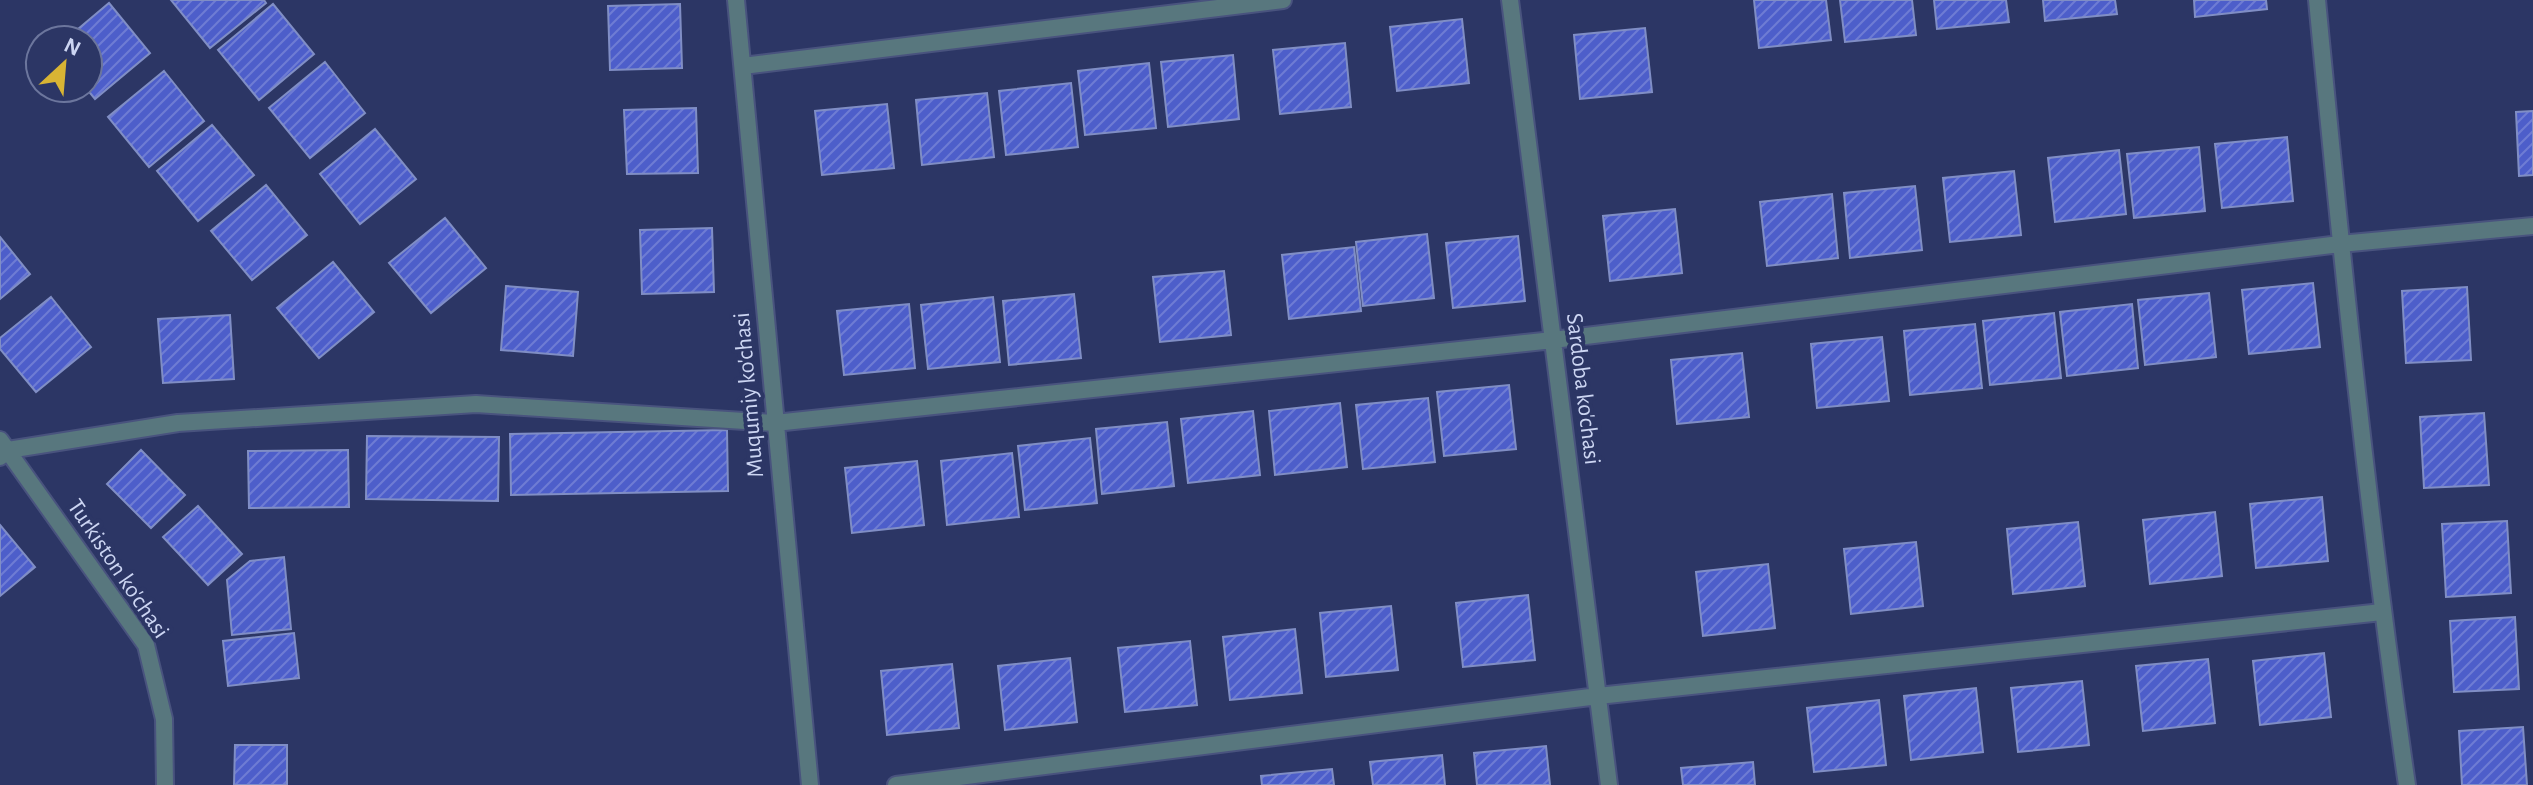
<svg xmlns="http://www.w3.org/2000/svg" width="2533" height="785" font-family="'Alegreya Sans',sans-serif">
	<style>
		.building { fill: url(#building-hatch); stroke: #808ec5; stroke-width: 2 }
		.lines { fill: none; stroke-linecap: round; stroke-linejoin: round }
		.street-casing { stroke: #49537e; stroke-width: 20 }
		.street { stroke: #58777e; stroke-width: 16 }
		.labels { text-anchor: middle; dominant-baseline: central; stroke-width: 8; stroke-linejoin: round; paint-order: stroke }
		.street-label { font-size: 24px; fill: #ccd5f2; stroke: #2c3665 }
	</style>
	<defs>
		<pattern id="building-hatch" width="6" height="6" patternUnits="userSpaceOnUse" patternTransform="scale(2)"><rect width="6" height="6" fill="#4d5eca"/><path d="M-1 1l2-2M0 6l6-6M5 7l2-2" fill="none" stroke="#6e7cd4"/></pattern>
	</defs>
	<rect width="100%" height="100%" fill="#2c3665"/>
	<!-- building -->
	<path class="building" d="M171,0H264L266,3L210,48Z
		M1754,0H1826L1831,40L1759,48Z
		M1840,0H1912L1916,35L1845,42Z
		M1934,0H2006L2009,22L1937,29Z
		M2043,0H2115L2117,14L2045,21Z
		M2194,0H2266L2267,9L2195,17Z
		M109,3L150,53L95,99L86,88H88V40H65Z
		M273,4L314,54L259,100L218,50Z
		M680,4L682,68L610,70L608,6Z
		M1462,19L1469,83L1397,91L1390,27Z
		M1645,28L1652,92L1580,99L1574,35Z
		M1345,43L1351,107L1280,114L1273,50Z
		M1233,55L1239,119L1168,127L1161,62Z
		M325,62L365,113L310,158L269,108Z
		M1149,63L1156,128L1085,135L1078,71Z
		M164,71L204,121L149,167L108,117Z
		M1071,83L1078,147L1006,155L999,91Z
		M987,93L994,157L922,165L916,100Z
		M887,104L894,168L822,175L815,111Z
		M696,108L698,173L627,174L624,110Z
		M2533,111V175L2519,176L2516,112Z
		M212,125L254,175L198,221L157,171Z
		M375,129L416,179L360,224L320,174Z
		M2287,137L2293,201L2222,208L2215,144Z
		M2199,147L2205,211L2134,218L2127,154Z
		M2119,150L2126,214L2055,222L2048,158Z
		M2014,171L2021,235L1950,242L1943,178Z
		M266,185L307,235L252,280L211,231Z
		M1915,186L1922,250L1850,258L1844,193Z
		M1832,194L1838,258L1767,266L1760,202Z
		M1675,209L1682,273L1610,281L1603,216Z
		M445,218L486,268L431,313L389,263Z
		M712,228L714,292L642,294L640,230Z
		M1427,234L1434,298L1363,306L1356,242Z
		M1518,236L1525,301L1453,308L1446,243Z
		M0,237L30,274L0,299Z
		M1354,247L1361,311L1289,319L1282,255Z
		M333,262L374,312L319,358L277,308Z
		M1224,271L1231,335L1160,342L1153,277Z
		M2313,283L2320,347L2249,354L2242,290Z
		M506,286L578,292L573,356L501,350Z
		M2467,287L2471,360L2406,363L2402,291Z
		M2209,293L2216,357L2145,365L2138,300Z
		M1074,294L1081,358L1009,365L1003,301Z
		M51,297L91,347L36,392L0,349V338Z
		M993,297L1000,362L928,369L921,305Z
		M909,304L915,368L844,375L837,311Z
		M2132,304L2138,368L2067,376L2060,312Z
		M2054,313L2061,378L1990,385L1983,321Z
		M230,315L234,379L163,383L158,319Z
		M1975,324L1982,388L1910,395L1904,331Z
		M1882,337L1889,401L1817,408L1811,344Z
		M1742,353L1749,417L1677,424L1671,360Z
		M1509,385L1516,449L1444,456L1437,392Z
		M1428,398L1435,462L1363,469L1356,405Z
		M1340,403L1347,467L1275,475L1269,411Z
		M1253,411L1260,475L1188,483L1181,419Z
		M2484,413L2489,485L2424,488L2420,417Z
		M1167,422L1174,486L1102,494L1096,429Z
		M727,430L728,491L511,495L510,434Z
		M367,436L499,437L498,501L366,499Z
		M1090,438L1097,503L1025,510L1018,446Z
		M141,450L185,495L151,528L107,484Z
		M348,450L349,507L249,508L248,451Z
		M1012,453L1019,517L947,525L941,461Z
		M917,461L924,525L852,533L845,468Z
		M2322,497L2328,561L2256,568L2250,504Z
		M198,506L242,554L208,585L163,537Z
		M2215,512L2222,576L2150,584L2143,520Z
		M2507,521L2511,593L2446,597L2442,524Z
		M2078,522L2085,586L2013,594L2007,529Z
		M0,525L35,567L0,596Z
		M1916,542L1923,606L1851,614L1844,549Z
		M284,557L291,629L232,635L227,580L250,561Z
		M1768,564L1775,628L1703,636L1696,572Z
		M1528,595L1535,660L1463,667L1456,603Z
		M1391,606L1398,670L1326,677L1320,613Z
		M2515,617L2519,689L2454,692L2450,621Z
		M1295,629L1302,693L1230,700L1223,637Z
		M294,633L299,678L228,686L223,641Z
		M1190,641L1197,705L1125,712L1118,648Z
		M2324,653L2331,717L2260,725L2253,661Z
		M1070,658L1077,722L1005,730L998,666Z
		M2208,659L2215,723L2143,731L2136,666Z
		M952,664L959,728L887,735L881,671Z
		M2082,681L2089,745L2018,752L2011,688Z
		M1976,688L1983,752L1911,760L1904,696Z
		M1879,700L1886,765L1814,772L1807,708Z
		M2523,727L2527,785H2462L2459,731Z
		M235,745H287V785H234Z
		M1546,746L1550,785H1477L1474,753Z
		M1442,755L1445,785H1373L1370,762Z
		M1753,762L1755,785H1683L1681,768Z
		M1332,769L1334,785H1262L1261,776Z"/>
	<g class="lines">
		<!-- street casing -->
		<g class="street-casing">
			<path id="street" d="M736,0L810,785
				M1510,0L1609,785
				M2317,0C2342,262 2369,524 2407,785
				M743,66L1283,0
				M0,440L146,645L164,719L165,785
				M0,457L8,450L178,423L476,404L775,423L1553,340L2340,244L2533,226
				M896,785L1598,696L2382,612"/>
		</g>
		<!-- street -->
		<use href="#street" class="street"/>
	</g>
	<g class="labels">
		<!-- street labels -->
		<g class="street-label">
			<text transform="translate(1583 389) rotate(83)">Sardoba ko'chasi</text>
			<text transform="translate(749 395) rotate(-95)">Muqumiy ko'chasi</text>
			<text transform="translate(118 569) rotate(56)">Turkiston ko'chasi</text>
		</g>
	</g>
	<!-- north arrow -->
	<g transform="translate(64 64) rotate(26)"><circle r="38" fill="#2c3665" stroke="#6c769d" stroke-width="2"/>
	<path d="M0-6L14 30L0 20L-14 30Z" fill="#d8b434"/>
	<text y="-12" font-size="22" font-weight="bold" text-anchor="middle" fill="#ccd5f2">N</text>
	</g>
</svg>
